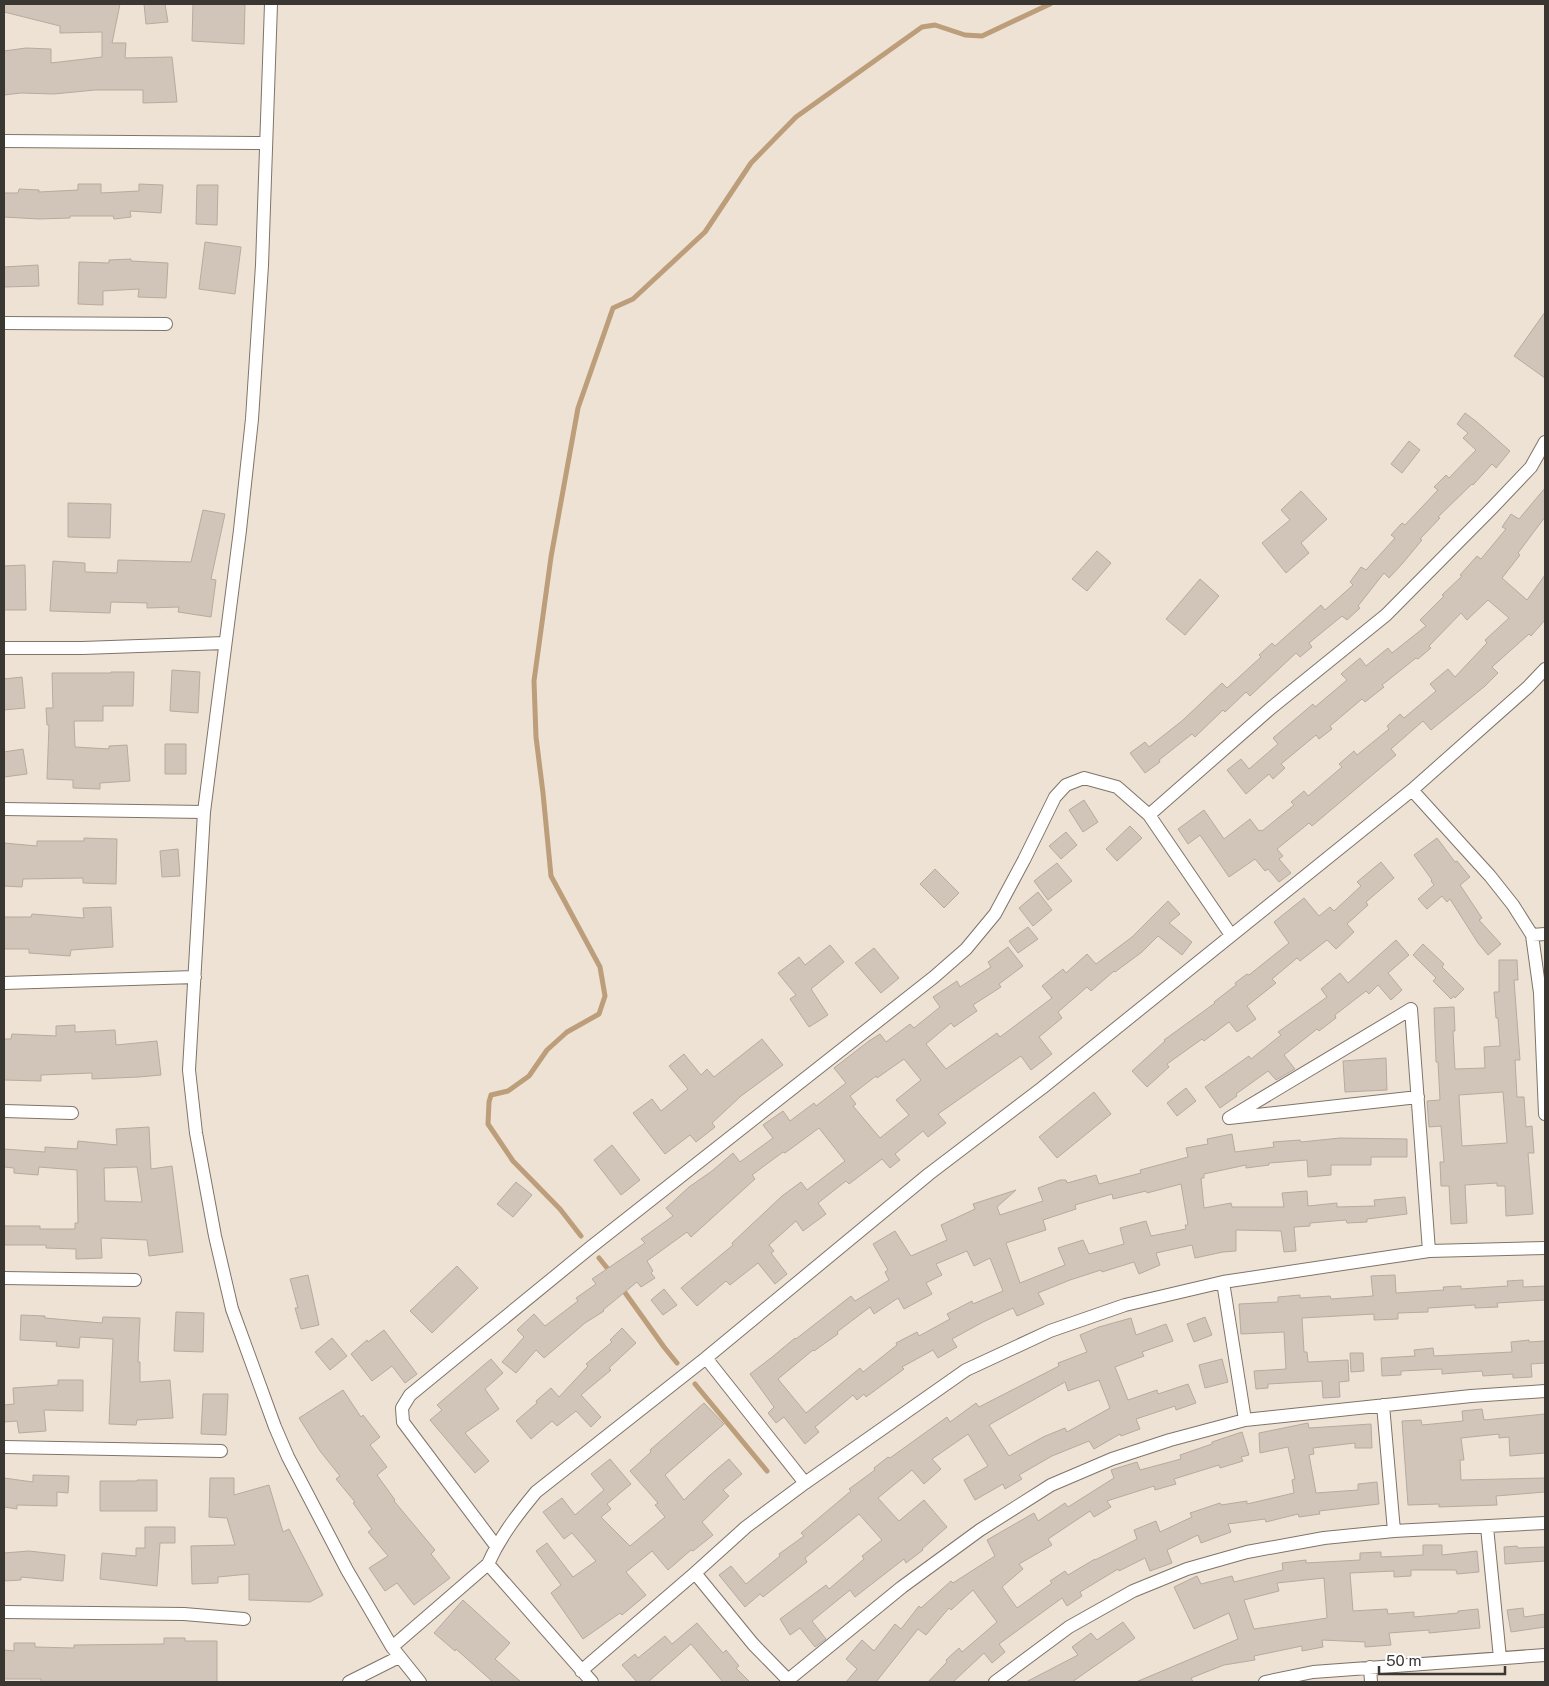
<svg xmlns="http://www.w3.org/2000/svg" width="1549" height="1686" font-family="'Public Sans',sans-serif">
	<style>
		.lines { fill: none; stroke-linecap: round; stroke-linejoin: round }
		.stream { stroke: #bc9e7a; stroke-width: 5 }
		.building { fill: #d0c5b8; stroke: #b6ab9f; fill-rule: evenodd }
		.minor-casing { stroke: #7f7468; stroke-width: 14 }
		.minor { stroke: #fff; stroke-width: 12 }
	</style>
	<rect width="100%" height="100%" fill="#eee2d5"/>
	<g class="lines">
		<!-- stream -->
		<path class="stream" d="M581,1236L560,1209L513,1161L488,1124L489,1102L491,1095L508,1091L529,1076L547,1050L567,1032L599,1014L605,996L600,967L551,876L543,793L536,737L534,681L551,557L578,408L613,308L633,299L705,232L751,163L796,117L922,27L935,25L965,35L982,36L1050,4
			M599,1258L612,1274
			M621,1287L664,1347L677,1363
			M695,1384L767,1471"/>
	</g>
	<!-- building -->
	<path class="building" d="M4,4H120L112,43H126L125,58L172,57L177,102L143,103V90H95L54,94L21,93L4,95V51L26,48L51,49V63L102,57V32L60,33V26L4,12Z
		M144,4H165L168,22L146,24Z
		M193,4H245L244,44L192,41Z
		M78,184H101V193L139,191V184L163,185L161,213L130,211L131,217L114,219L113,216H70V218L39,219L4,217V193H18L19,189L39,190V192L78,190Z
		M197,185H218L217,225L196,224Z
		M205,242L241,247L235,294L199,289Z
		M131,259V261L168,263L166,298L138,297L139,289L103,291V305L78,304L79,262L109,263V260Z
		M38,265L39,286L4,287V267Z
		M1545,312V378L1514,356Z
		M1465,413L1477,422L1510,451L1496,468L1492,464L1473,485L1472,484L1438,517L1440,518L1420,539L1422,540L1402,564L1389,578L1384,573L1358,606L1360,608L1347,620L1342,616L1309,643L1312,647L1300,657L1296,653L1250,696L1246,692L1225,712L1223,710L1195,737L1192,734L1159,760L1160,762L1145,773L1130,753L1145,742L1149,747L1183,720L1222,683L1227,688L1261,657L1259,655L1272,643L1275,646L1321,605L1325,610L1353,585L1350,582L1361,567L1366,570L1395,538L1391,535L1402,523L1405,525L1438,490L1434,487L1446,475L1449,478L1476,450L1463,438L1468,433L1457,424Z
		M1409,441L1420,450L1402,473L1391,464Z
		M1545,488V517L1518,553L1520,555L1502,578L1527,600L1545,575V620L1531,636L1529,634L1492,667L1498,673L1485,686L1431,730L1423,721L1391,749L1396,755L1312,826L1309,823L1277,849L1283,856L1279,859L1291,873L1279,882L1268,869L1265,871L1255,859L1229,877L1200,835L1188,844L1178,829L1204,810L1224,839L1250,819L1259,831L1261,830L1262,831L1294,805L1291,802L1304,791L1308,796L1342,767L1339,764L1354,751L1357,755L1389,729L1387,726L1400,714L1404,718L1436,691L1430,684L1448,669L1455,677L1487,643L1485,640L1509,618L1488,600L1467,620L1461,613L1429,646L1431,648L1418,659L1416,658L1382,685L1384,687L1365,702L1362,699L1330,726L1332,729L1319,739L1316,735L1281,764L1285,768L1273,779L1269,774L1246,794L1227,770L1241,759L1249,769L1278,744L1273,738L1313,704L1315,707L1347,680L1341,674L1360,658L1366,666L1388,648L1392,653L1426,626L1420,620L1444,596L1442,595L1462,576L1460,575L1477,556L1481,559L1506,529L1502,527L1511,514L1519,519Z
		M1301,491L1327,519L1301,543L1309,553L1286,573L1262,543L1290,520L1281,510Z
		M68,503L111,504L110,538L68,537Z
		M203,510L225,514L211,579L216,580L211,617L178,612L179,607L147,608V603L111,602L110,613L50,611L53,561L85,563V572L117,573L118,560L191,562Z
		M1097,551L1111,563L1087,591L1072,579Z
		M25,565L26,610H4V566Z
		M1200,579L1219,596L1185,635L1166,619Z
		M172,670L200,672L198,713L170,711Z
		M111,672H134L133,706H103V721H74L75,747L109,749V746L127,745L130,781L100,783V789L73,788V780L47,779L49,725H47L46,708H53L52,673H111Z
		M22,677L25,708L4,710V679Z
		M165,744H186V774H165Z
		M23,749L27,774L4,777V752Z
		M1084,800L1098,822L1083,832L1069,810Z
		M1130,826L1142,838L1117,861L1106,849Z
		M1066,832L1077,845L1061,859L1049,846Z
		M84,838L117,839L116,884L83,883V878L23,879L22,887L4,886V843L37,846V841H84Z
		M1437,838L1455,862L1457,861L1470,877L1460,885L1482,918L1479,920L1501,944L1488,955L1478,943L1450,899L1447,902L1442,896L1427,909L1418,899L1434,885L1431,881L1432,880L1414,855Z
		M178,849L180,876L162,877L160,851Z
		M1381,862L1394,878L1366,902L1368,905L1347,924L1354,932L1336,949L1327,940L1300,961L1297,958L1272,979L1276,983L1247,1006L1256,1019L1237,1032L1229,1022L1204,1041L1202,1039L1167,1064L1169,1067L1147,1087L1132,1071L1165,1041L1164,1040L1215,1003L1214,1002L1236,985L1235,983L1247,974L1249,975L1289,943L1274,922L1304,898L1319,916L1330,907L1334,911L1361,886L1357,882Z
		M1057,863L1072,881L1048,900L1034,881Z
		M935,869L959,893L944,908L920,884Z
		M1038,892L1052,910L1033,926L1019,908Z
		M1168,901L1180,914L1169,923L1192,942L1182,955L1158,936L1142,952L1115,972L1114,971L1091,991L1087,987L1058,1012L1062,1018L1039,1037L1052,1054L1031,1070L1021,1056L938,1114L946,1123L928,1137L923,1131L895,1154L900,1160L890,1168L882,1159L849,1184L846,1181L818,1203L826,1214L803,1231L796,1221L769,1245L774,1251L771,1253L787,1274L775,1284L758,1263L730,1285L726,1281L697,1306L681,1288L733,1245L732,1243L782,1196L801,1182L807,1190L845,1161L819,1128L785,1153L783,1152L752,1175L755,1179L691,1237L687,1232L647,1261L653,1271L651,1273L655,1278L641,1287L637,1282L603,1310L604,1311L585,1323L544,1358L536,1350L516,1373L502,1362L524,1337L517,1330L534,1314L545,1326L578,1301L576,1298L596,1284L592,1279L645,1243L641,1239L673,1216L666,1208L689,1187L712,1171L733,1153L740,1162L773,1138L763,1125L783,1111L790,1121L814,1103L816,1106L846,1083L834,1068L869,1041L880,1034L886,1042L910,1024L914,1028L940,1007L933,997L957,981L960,987L991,967L988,962L1008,947L1023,966L999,984L1001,987L973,1005L977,1011L954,1027L951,1023L926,1044L946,1069L997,1033L1000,1037L1052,998L1042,986L1063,969L1066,973L1087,954L1096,964L1132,937ZM904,1059L921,1080L896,1100L909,1115L880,1138L853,1106L856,1104L850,1096L876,1076L877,1078Z
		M111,907L113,947L71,950L70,956L29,953V949H4V917H31L32,914L84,918L83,908Z
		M1028,927L1038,939L1018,953L1009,941Z
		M1396,940L1409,955L1388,973L1402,990L1391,1000L1378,985L1369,994L1366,991L1335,1015L1336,1018L1319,1031L1317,1029L1284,1055L1295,1069L1276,1080L1268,1071L1236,1094L1237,1096L1220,1108L1205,1087L1249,1056L1251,1059L1281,1035L1278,1032L1327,997L1321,989L1340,973L1348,983Z
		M1423,944L1444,964L1442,967L1464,989L1455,998L1454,996L1451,999L1433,981L1436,978L1413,955Z
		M830,945L844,962L811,989L828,1015L809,1027L790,999L796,995L778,973L799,957L805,965Z
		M874,948L899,978L881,993L855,963Z
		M1499,960H1517L1518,980H1514L1520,1060H1515L1517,1097H1524L1526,1127L1532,1126L1534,1153H1528L1533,1214L1506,1216L1505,1186H1497V1183L1465,1185L1467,1223L1451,1224L1449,1186H1441L1440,1162H1444L1441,1126L1429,1127L1427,1101L1440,1100L1438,1062H1436L1434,1008L1454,1007L1455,1031H1453L1455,1069L1485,1068L1484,1047L1500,1046L1498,1018H1496L1494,992H1499ZM1503,1092L1507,1143L1462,1146L1459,1095Z
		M75,1025V1032L115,1030L116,1045L157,1041L161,1075L139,1077L92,1079V1073L41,1075V1081L4,1080V1039H11L12,1034L56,1036V1026Z
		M762,1039L783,1065L741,1096L712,1123L715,1127L696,1142L690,1135L665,1154L633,1113L652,1099L661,1111L688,1089L669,1066L684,1054L701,1075L707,1069L714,1077Z
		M1386,1058L1387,1090L1345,1092L1343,1061Z
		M1186,1088L1196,1101L1177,1116L1167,1103Z
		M1094,1092L1111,1114L1057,1158L1039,1137Z
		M149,1127L151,1169L172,1166L183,1252L149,1256L147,1240L101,1238L102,1258L76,1259V1249L46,1248V1245H4V1226H40V1229H75V1223H78L77,1170L39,1167L38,1175L14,1173V1168L4,1167V1149L45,1152V1147L77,1149L78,1141L117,1145L116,1129ZM137,1167L142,1202L105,1201L104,1168Z
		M1232,1134L1235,1152L1274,1147L1273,1142L1300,1140L1301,1142L1340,1138L1407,1139V1157H1371V1165H1331V1175L1308,1177L1307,1160L1269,1163V1165L1246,1168V1165L1204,1174V1178H1201L1204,1208L1231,1203L1232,1207H1284L1282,1193L1307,1191L1308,1206L1337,1203V1207L1375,1206L1374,1200L1405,1197L1407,1214L1367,1219V1222L1347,1223L1346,1220L1310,1223V1226L1294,1227L1296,1251L1284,1252L1281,1231L1236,1230V1251L1223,1252L1195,1258L1192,1245L1156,1253L1160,1265L1139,1274L1134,1262L1102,1272L1101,1270L1070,1280L1038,1293L1044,1304L1017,1316L1013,1308L983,1322L952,1339L957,1347L938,1358L933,1350L902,1367L904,1369L866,1397L864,1394L857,1400L853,1395L815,1427L819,1432L805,1444L784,1417L776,1423L768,1413L774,1407L750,1374L771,1358L795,1338L796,1339L851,1296L855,1301L889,1280L885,1272L888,1270L873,1244L895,1231L911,1256L947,1240L941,1225L975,1209L973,1204L1016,1190L997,1207L1000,1215L1043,1201L1038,1188L1060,1180H1066L1067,1183L1096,1175L1099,1184L1141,1173L1140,1170L1188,1157L1186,1148L1208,1144L1207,1139ZM1181,1184L1188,1225H1185L1186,1229L1151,1236L1146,1221L1120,1228L1124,1244L1089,1254L1083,1240L1058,1248L1065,1265L1020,1283L1006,1243L1046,1230L1043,1220L1076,1209L1075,1205L1112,1194L1113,1199L1146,1191L1147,1193ZM967,1251L974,1266L990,1258L1003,1291L973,1304L972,1301L947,1314L950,1319L919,1336L917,1332L896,1343L897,1345L863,1372L860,1368L806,1413L778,1379L813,1350L814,1351L838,1334L837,1332L870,1307L874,1314L898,1298L904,1309L932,1294L926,1283L942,1275L936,1264Z
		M612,1145L640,1180L621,1195L594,1160Z
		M516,1182L532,1195L513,1217L497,1204Z
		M457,1266L478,1288L432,1333L410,1311Z
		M308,1275L319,1325L301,1329L295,1308H298L290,1279Z
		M1395,1275L1396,1293L1444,1290L1443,1287L1461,1286V1289L1508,1286L1507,1281L1523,1280V1287L1545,1286V1300L1497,1303L1498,1307L1475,1308V1305L1428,1308V1312L1398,1313V1319L1374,1320V1314L1302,1318L1304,1352H1307L1308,1362L1348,1360L1349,1381L1339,1382L1340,1397L1323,1398L1322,1381L1268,1384V1388L1256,1389L1254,1371L1286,1369L1284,1332L1241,1334L1239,1304L1278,1302V1297L1300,1295V1298L1330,1296L1331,1299L1373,1296L1371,1276Z
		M664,1289L677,1305L663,1315L651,1300Z
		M176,1312L204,1313L203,1352L174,1351Z
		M21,1315L45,1316V1318L102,1323L103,1317L140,1318L138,1362H140V1382L170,1380L173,1418L137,1420L136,1425L109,1424L113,1339L80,1337L79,1348L56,1346L57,1342L20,1340Z
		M1205,1317L1212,1335L1194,1342L1187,1324Z
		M1131,1318L1136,1335L1166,1324L1173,1341L1142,1352L1144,1356L1115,1367L1128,1400L1157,1390L1158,1394L1188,1384L1196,1403L1176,1410L1175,1406L1136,1419L1140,1429L1121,1436L1120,1434L1094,1449L1089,1441L1052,1456L1019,1475L1022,1479L1005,1489L1003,1484L975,1500L964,1480L988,1466L968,1434L932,1459L941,1469L924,1484L912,1470L878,1498L899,1521L924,1500L947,1527L922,1549L923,1550L906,1563L904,1559L855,1597L850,1590L812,1621L826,1639L815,1647L800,1628L790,1635L780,1619L826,1585L829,1589L864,1559L862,1556L882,1540L859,1514L805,1558L807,1562L763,1597L760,1594L745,1607L719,1575L731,1566L746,1584L780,1556L779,1554L804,1536L801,1533L851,1491L849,1489L875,1470L874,1468L888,1457L890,1458L947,1417L950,1422L976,1403L979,1407L1059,1366L1058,1363L1087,1352L1080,1335L1099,1327ZM1099,1380L1110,1408L1067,1432L1065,1428L1043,1437L1009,1456L989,1425L1065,1382L1068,1391Z
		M622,1328L636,1343L609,1368L611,1370L581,1395L601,1417L591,1427L576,1411L557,1426L552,1421L531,1439L516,1421L537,1403L536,1401L551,1388L559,1397L588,1366L586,1364L612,1342L610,1340Z
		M384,1330L417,1374L405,1383L392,1366L372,1381L351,1354L367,1340L368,1342Z
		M332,1338L347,1356L330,1370L315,1352Z
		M1529,1340V1342L1545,1341V1363L1531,1364L1532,1377L1513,1378V1374L1483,1376L1482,1371L1442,1374V1369L1401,1371V1375L1382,1376L1381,1358L1415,1356L1414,1350L1433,1348L1434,1356L1512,1352L1511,1342Z
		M1350,1353H1363L1364,1371L1351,1372Z
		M491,1359L503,1373L485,1389L499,1409L465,1433L489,1461L475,1473L430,1420L442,1410L437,1405Z
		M1222,1359L1228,1382L1205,1388L1199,1365Z
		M58,1380H83V1411L44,1410L46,1431L19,1433L17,1421L4,1422V1405L14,1404L13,1388L58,1385Z
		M343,1390L361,1417L363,1415L380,1437L370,1445L387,1467L377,1475L395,1500L394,1501L435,1550L431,1554L450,1578L414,1605L397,1583L385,1591L369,1568L388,1556L368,1532L372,1529L353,1503L355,1502L336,1479L340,1476L320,1451L299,1418Z
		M203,1394H228L226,1435L201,1434Z
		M704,1403L724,1424L665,1475L684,1500L709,1476L729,1459L742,1474L723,1490L729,1496L702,1522L713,1535L693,1551L691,1550L668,1570L652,1551L626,1572L646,1595L622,1615L620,1613L583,1639L551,1593L561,1585L536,1551L547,1543L573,1577L596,1561L572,1533L564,1539L543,1512L562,1498L575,1515L604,1490L591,1474L610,1459L631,1484L607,1504L611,1509L601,1517L630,1546L665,1517L655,1505L658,1503L630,1471L651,1452L650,1450Z
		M1482,1409L1484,1420L1545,1414V1453L1510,1456L1509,1437L1499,1438V1434L1461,1438L1464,1460H1460L1461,1480L1545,1478V1492L1496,1496L1497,1505L1439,1507V1504L1408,1505L1402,1421L1421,1420L1422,1425L1463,1421L1462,1411Z
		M1308,1423L1309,1428L1371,1424L1372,1448H1355V1443L1313,1448L1314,1454L1309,1455L1316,1493L1358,1490V1484L1377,1482L1379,1504L1319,1511L1320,1514L1299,1517L1298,1514L1266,1522L1265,1519L1228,1524L1231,1532L1201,1543L1198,1535L1167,1550L1172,1563L1150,1571L1145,1558L1119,1571L1118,1569L1080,1592L1082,1596L1067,1606L1062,1598L999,1644L1005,1652L992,1663L984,1653L953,1682H928L947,1662L946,1660L959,1648L962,1652L997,1622L973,1590L951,1610L949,1608L926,1635L918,1629L876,1682H846L857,1669L846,1659L862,1640L874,1651L895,1624L901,1629L919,1606L921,1608L951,1581L953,1583L995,1556L987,1540L1034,1513L1038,1521L1065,1503L1068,1507L1114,1478L1111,1470L1137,1462L1140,1470L1181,1459L1180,1455L1212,1444V1442L1242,1432L1249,1455L1241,1457L1243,1461L1220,1468L1219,1465L1174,1479L1176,1484L1155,1490L1154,1486L1107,1501L1111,1507L1094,1517L1090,1511L1048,1539L1052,1545L1019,1564L1023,1569L1002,1587L1017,1608L1052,1583L1050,1581L1065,1571L1068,1575L1095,1559V1560L1137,1539L1134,1530L1156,1521L1160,1532L1192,1517L1190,1513L1220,1503L1221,1505L1247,1501V1504L1294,1493L1292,1480L1295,1479L1288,1447L1260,1453L1259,1433Z
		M33,1475L69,1476L68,1493L57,1492V1506L17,1505V1509L4,1507V1478L33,1482Z
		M210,1478H234V1495L269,1485L283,1532L289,1529L323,1595L310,1602L249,1600V1574L218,1577V1583L192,1584L191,1546L235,1545L227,1518L209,1517Z
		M137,1480H157V1511H100V1481H137Z
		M145,1527H175V1543H160L157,1586L100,1579L102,1553L136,1556V1548H145Z
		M1423,1545H1442V1555L1477,1551L1479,1572L1457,1574L1456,1570H1411V1576L1394,1577V1571L1350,1573L1353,1611L1387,1609L1388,1614L1414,1612V1617L1458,1613V1611L1478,1609L1480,1628L1429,1633V1630L1389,1633L1391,1645L1365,1647V1642L1322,1640L1323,1647L1302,1651V1646L1254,1656L1255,1660L1224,1665L1191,1678L1193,1682H1136L1238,1639L1229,1613L1194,1629L1174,1587L1197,1576L1201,1584L1232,1576L1234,1582L1283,1570L1282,1563L1306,1560V1563L1360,1560V1553L1381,1552V1557L1423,1555ZM1324,1578L1327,1618L1254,1629L1244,1600L1279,1591L1277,1583Z
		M1517,1546L1518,1548L1545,1547V1561L1505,1564L1504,1547Z
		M29,1551L65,1555L63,1581L21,1577V1580L4,1581V1553Z
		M463,1600L510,1643L495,1659L521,1682H493L456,1649L455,1651L434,1633Z
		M1523,1608L1524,1617L1545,1614V1627L1511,1632L1507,1610Z
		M1123,1622L1135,1638L1072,1682H1026L1078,1655L1072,1647L1091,1633L1097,1640Z
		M697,1623L723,1653L726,1650L739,1666L736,1668L750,1682H723L691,1644L648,1682H637L622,1665L635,1654L638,1658L665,1636L672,1644Z
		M164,1638H185V1641H217V1682H41V1679H4V1650L14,1651V1643H35V1647L74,1648V1645L164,1644Z"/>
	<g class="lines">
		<!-- minor casing -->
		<g class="minor-casing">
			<path id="minor" d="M271,4L262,265L252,419L240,530L204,812L189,1070L196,1133L215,1236L232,1309L275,1427L288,1457L347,1570L392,1647L420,1682
				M4,141L266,143
				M4,323L166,324
				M4,648H82L225,643
				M1412,790L1490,876L1513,905L1532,935L1540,993L1545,1114
				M4,809L204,812
				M1149,815L1271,708L1386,615L1493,507L1531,467L1545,442
				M1532,935L1545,934
				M4,983L195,977
				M1418,1097L1229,1118L1411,1009L1429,1251
				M4,1111L72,1113
				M4,1278L135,1280
				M1223,1282L1245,1420
				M706,1358L805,1483
				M1383,1405L1394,1531
				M4,1447L221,1451
				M1487,1527L1500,1658
				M496,1546L403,1422L402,1408L410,1395L591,1247L934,977L966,949L995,914L1024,860L1055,797L1066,785L1084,778L1117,787L1149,815L1231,935
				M488,1564L592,1682
				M695,1573L753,1644L790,1682
				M4,1612L184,1614L244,1619
				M392,1647L488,1564C500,1537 517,1515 536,1492L706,1358L929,1174L1042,1088L1412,790L1528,687L1545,669
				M1370,1667L1371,1682
				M581,1671L695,1573L746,1527L805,1483L966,1370L1050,1331L1125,1305L1223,1282L1429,1251L1545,1248
				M788,1680L902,1587L980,1530L1051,1485L1112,1459L1170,1440L1245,1420L1471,1396L1545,1391
				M349,1682L399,1657
				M995,1682L1069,1627L1133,1591L1187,1569L1247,1552L1324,1538L1394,1531L1545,1523
				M1265,1682L1313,1672L1545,1655"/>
		</g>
		<!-- minor -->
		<use href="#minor" class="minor"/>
	</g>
	<!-- border -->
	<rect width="1549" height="1686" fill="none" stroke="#3a3631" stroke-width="10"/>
	<!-- scale -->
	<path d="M1379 1666v8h126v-8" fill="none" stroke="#3a3631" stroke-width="2.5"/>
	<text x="1386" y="1666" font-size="15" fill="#3a3631" stroke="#ffffff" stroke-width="4" paint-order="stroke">50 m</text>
</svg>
